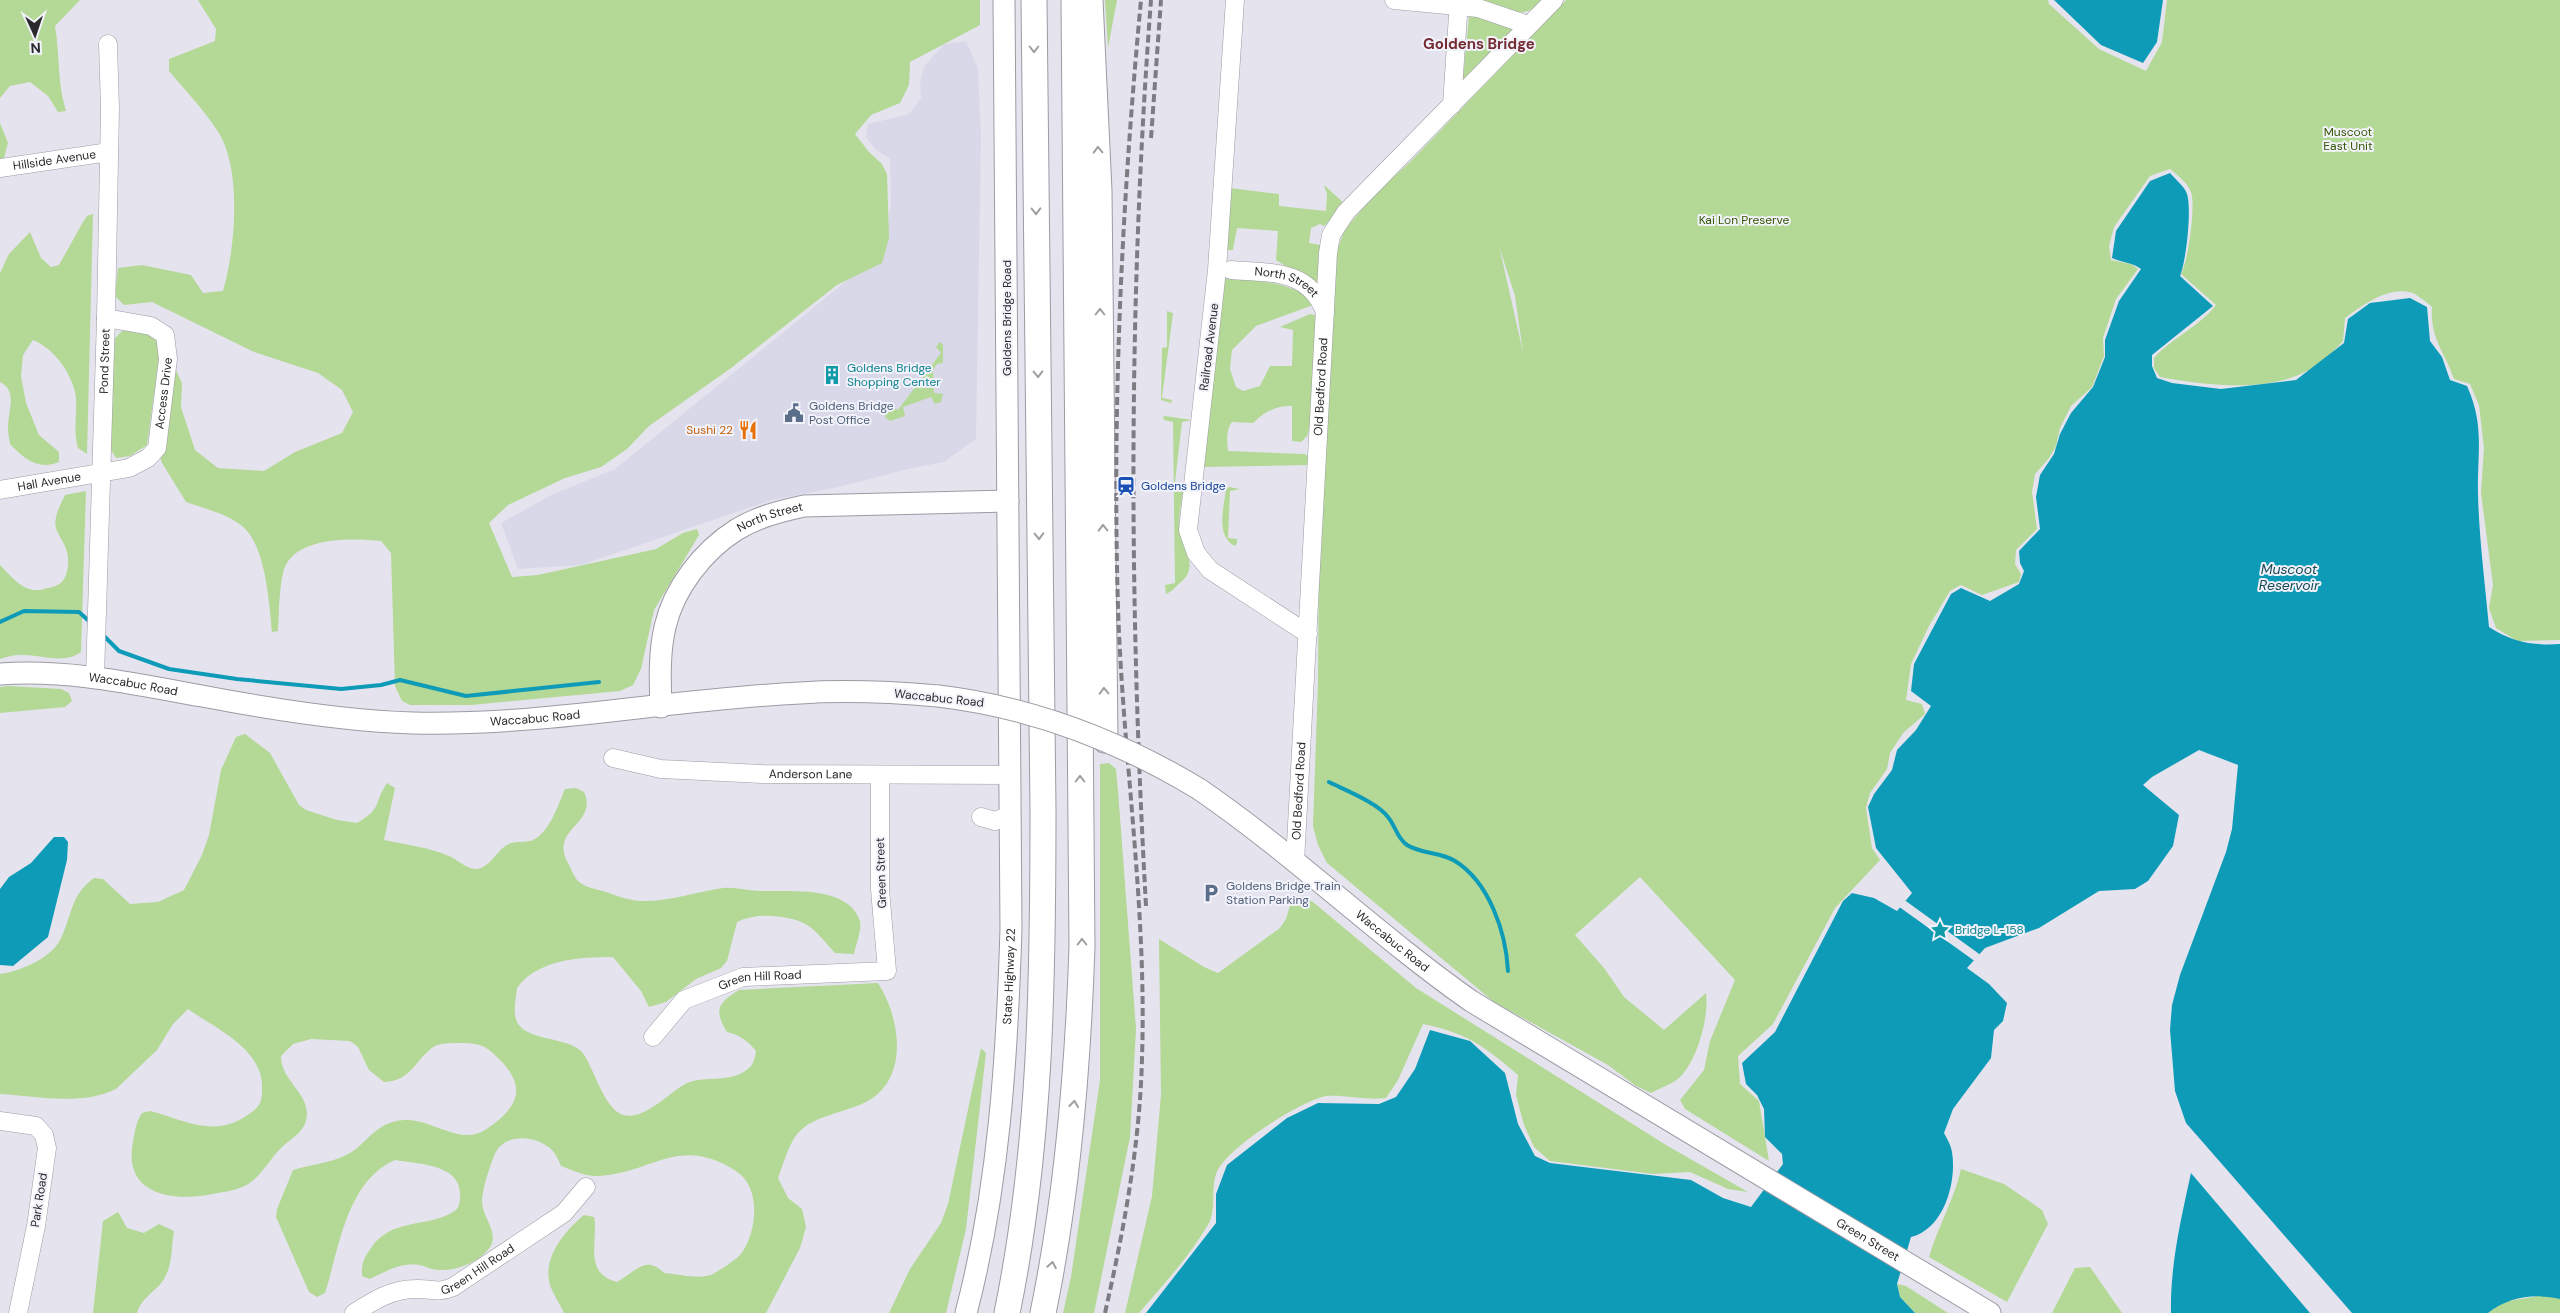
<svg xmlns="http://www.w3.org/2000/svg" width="2560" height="1313" font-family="'DM Sans',sans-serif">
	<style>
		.built { fill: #d9d8e8 }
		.green { fill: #b4d895; fill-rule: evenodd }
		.water { fill: #0e9bb8 }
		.pier { fill: #e5e4ee }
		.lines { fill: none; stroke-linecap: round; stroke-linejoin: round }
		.stream { stroke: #0e9bb8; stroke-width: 4 }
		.minor-casing { stroke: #9c9ba4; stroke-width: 19 }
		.major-casing { stroke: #9c9ba4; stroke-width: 23 }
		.highway-casing { stroke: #9c9ba4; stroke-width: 27 }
		.minor { stroke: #fff; stroke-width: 18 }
		.major { stroke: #fff; stroke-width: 21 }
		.highway { stroke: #fff; stroke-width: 25 }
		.rail { stroke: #7c7c82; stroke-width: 4; stroke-dasharray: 8 4; stroke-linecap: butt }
		.major-bridge-casing { stroke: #9c9ba4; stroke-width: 23; stroke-linecap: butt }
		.major-bridge { stroke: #fff; stroke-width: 21 }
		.oneway { stroke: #9f9fa0 }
		.labels { text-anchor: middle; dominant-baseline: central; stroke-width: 4; stroke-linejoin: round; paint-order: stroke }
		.park-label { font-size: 12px; fill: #345600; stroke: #f2f2fb }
		.street-label { font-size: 12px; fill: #29292c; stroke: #f2f2fb }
		.culture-label { font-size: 12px; fill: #0d838f; stroke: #f2f2fb; text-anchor: start }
		.service-label { font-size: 12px; fill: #4e5e75; stroke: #f2f2fb; text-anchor: start }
		.food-label { font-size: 12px; fill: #c56008; stroke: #f2f2fb; text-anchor: end }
		.transit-label { font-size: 12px; fill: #164399; stroke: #f2f2fb; text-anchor: start }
		.water-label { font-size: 14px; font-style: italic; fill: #174a57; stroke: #f2f2fb }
		.quarter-label { font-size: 15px; font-weight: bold; fill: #742d32; stroke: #f2f2fb }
	</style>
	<rect width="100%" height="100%" fill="#e5e4ee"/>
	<!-- built -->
	<path class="built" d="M966,41L978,68L981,138L976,439L944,462L908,469L839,487L772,500L581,565L518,569L501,523L551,495L615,469L882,252L891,204L890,159L875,149L866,137L868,124L909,114L921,98L920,83L924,67L944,44Z"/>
	<!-- green -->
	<path class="green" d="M0,0H80L55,26C60,54 57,83 66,111L58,112L48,96L30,82L10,86L0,98Z
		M198,0H980V25L910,62L909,85L900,103L871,115L855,134L869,152L882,164L887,174L889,238L882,263L837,285L731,368L649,426L627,449L601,467L565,478L508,505L489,523L512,577L538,575L656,549L683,533L697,529L699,535L654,610L641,669L633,685L620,691L471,705H410L402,701L395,686L391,553L381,541C352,538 291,536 283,573C279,591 279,612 278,631L272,632C269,603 266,545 242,526C226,513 205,509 186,502L162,463L159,455L175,368L182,383L181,407L195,450L218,468L264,471L295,452L342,433L353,412L342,390L318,373L254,352L152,302L124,305L115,296L118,268L142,265L191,275L203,293L223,291C235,250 243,168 217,130C203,109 185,90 169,71V59L215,41L216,29Z
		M1105,0H1117L1108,48Z
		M1479,0H1544C1520,23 1508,9 1479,0Z
		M1566,0H2048L2049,4L2099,49L2146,71L2162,42L2167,0H2560V640L2517,641L2496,628L2489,608L2493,585L2481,493L2484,448L2479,405L2470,384L2454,379C2444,350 2430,339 2432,307C2427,303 2419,296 2413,293C2389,285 2363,305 2345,318L2343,341C2336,348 2329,356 2321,362C2279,395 2209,386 2160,377L2154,368V358C2172,338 2200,326 2216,305L2181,274C2188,262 2196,205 2191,192C2188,183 2177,175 2170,169L2150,176L2114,227L2109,246L2111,260L2131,264L2138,269L2116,299L2103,338L2104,356L2092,387L2071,406L2060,428L2056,446L2049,458L2035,474L2032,492L2037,529L2016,550L2015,564L2021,574L2019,582L1982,595L1961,585L1950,591L1929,626L1911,664L1906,700L1922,704L1925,714L1903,733L1890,753L1887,769L1870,793L1866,808L1872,848L1880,860L1835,908L1773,1024L1738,1056L1740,1084L1759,1101L1769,1161L1685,1109L1680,1100L1704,1070L1710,1041L1735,980L1640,877L1575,935L1604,968L1624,997L1664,1030L1706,993C1709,1017 1698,1058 1681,1076C1675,1083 1660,1088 1651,1093L1636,1086L1608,1065L1494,1002L1327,863L1318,845L1313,826L1318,682L1319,535H1322L1326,412L1336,253L1345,229L1379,190L1411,161ZM1500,249L1515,296L1523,352L1500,250Z
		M1473,14L1509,26L1514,31L1462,88L1469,16Z
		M0,123L8,143L4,158L0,159Z
		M1324,185L1345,204L1324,226L1320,224L1311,228L1309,243L1321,245L1319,287L1276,260L1278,231L1237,228L1233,250H1226L1230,188L1279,194V206L1326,211L1327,194Z
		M93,214L87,454L78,448C73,431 77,416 76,398C74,376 54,348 33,340L23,355L21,376L26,403L39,435L59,452V462C38,471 23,458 10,444C9,438 8,433 8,427C8,411 18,391 0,382V273L9,254L30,232L41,258L51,267L59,265L83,222L87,216Z
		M1225,279C1256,280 1293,281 1316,304L1256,326L1232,350L1230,369L1236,387L1243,391L1260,386L1270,366H1292L1293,330L1280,327L1310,314L1318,316L1312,420L1307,436L1301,442L1292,441V406C1275,406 1266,411 1253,423L1232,422C1226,429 1227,442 1228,451L1304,454L1308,456L1309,465L1203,467Z
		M1167,311L1173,313L1162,398L1172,400L1171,403L1161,400L1162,348L1167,347Z
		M137,329L156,339L160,350L147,445L130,456L116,458L110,448L115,338L122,331Z
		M940,342L943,344V363L937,364L933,370L934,393L943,394L941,402L935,404L931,397L903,407L905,416L890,421L886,418L885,415L891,407L898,410L941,353L936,347Z
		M1165,416L1192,420L1182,422L1175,482L1184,486C1182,499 1179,512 1179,525C1180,546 1201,565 1181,582C1176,586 1172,592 1166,594L1165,585L1175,583L1173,422L1164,420L1163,417Z
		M1229,487L1240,489L1230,491L1228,538L1237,539V543L1235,546C1215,536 1224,507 1226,489Z
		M86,491L81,652C64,665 40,654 20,655C13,655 6,657 0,659V565C12,577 25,595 44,589C48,588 55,587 59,584C69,578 70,559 66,549C64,542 58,535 56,528C53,517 61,504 65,495Z
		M9,686L61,689L69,693L72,701L65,707L0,713V687Z
		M245,734L270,753L299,805L306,810L337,820L357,823C383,808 373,804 387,783L395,788L384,840C407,845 429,847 451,857C459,861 468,870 478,869C489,867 496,853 504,847C513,839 524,844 533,840C550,832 558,805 565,789L576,788L584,792C599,825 547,828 569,865C572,870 574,877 578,881C584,887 595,889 603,891C615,895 627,900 640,901C668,902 695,892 723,888C735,887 748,891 761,891C790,892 848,885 860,921C862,929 856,945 854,954L835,953C811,926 808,919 771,916C760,915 747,917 737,922L727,961L721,968L696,979L666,1002L649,1007L641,991L613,957C580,957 538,959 517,988C516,997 513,1010 516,1019C522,1042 568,1036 582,1052C594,1067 603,1108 623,1115C645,1121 669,1092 687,1083C706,1075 731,1084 749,1068C754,1064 755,1057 756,1051C748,1041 740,1035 727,1032C714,1011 717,1003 739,990L878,983C901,1019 910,1081 864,1103C847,1111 814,1117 801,1130C789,1141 784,1163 778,1178L788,1198L802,1209L806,1227L800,1248L766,1313H564C560,1304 553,1294 550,1285C542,1257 565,1231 584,1215L594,1217C599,1239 582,1273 617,1282C635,1272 646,1254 664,1273C678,1274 701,1280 713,1274C719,1271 737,1259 741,1254C757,1232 762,1188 736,1171C678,1134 652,1174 598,1176C587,1177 572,1170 561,1166C559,1161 556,1154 552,1150C536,1135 503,1132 494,1156C489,1169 483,1187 482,1200C481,1218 503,1234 487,1251C476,1263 456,1271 439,1270C427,1270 422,1262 406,1265C394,1266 381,1274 370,1279L362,1276C361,1264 364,1258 371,1248C391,1218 426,1228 453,1212C459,1209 460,1203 460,1196C462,1164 418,1164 395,1160C346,1181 339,1250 325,1293L317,1297L309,1292L276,1217L277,1209L293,1170C309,1165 329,1163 344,1156C368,1146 372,1122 405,1120C430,1118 461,1146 485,1130C515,1110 529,1090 501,1061C486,1045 480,1043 458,1043C450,1043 442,1043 435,1046C415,1058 413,1081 384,1082L369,1070L358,1047L350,1041L311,1039L293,1044L281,1056C280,1081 313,1095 306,1121C302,1134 290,1139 281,1148C271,1158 262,1174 251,1182C242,1189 229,1191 218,1193C178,1202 122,1198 133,1142C135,1131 136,1122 142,1113L150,1111C168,1115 188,1125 206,1126C224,1128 237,1123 252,1112C261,1105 262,1100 262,1089C264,1049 216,1029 188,1009L173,1024L157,1050L116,1089C82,1106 36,1096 0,1094V974C21,971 52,958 61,938C73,913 70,896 94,878L103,879L130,904L158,902L184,890L202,855L209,835L221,770L236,737Z
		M1109,763L1116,769L1118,791L1136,1029L1130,1137L1094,1313H1063L1071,1277L1100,1080V764Z
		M1300,896L1313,902L1416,988L1666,1145L1748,1192L1728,1189L1690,1172L1653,1174L1550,1161L1534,1147L1524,1125L1516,1095L1518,1075C1484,1046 1467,1033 1423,1024L1398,1080L1386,1098C1366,1101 1338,1093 1322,1097C1296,1104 1224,1150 1216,1174C1211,1189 1216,1210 1209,1223C1190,1256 1164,1284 1139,1313H1125L1152,1196L1161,1095L1159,939L1204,967L1218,973L1280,928L1286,919L1292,899Z
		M981,1048L986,1053L966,1229L946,1313H889L910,1269L941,1223L948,1204Z
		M1961,1169L2004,1184L2042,1210L2048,1224L2007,1302L1929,1257C1938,1226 1954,1200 1961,1169Z
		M118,1212L127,1228L144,1233L159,1224L174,1231C171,1248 173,1267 162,1282C154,1292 140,1300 137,1313H93L103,1221Z
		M2090,1267L2122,1313H2052L2075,1268Z
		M1897,1284L1906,1286L1948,1313H1915L1900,1297Z
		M2545,1295L2560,1299V1313H2488L2502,1302Z"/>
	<!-- water -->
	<path class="water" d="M2054,0H2163L2157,42L2143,63L2101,45Z
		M2170,173C2175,179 2185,187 2187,194C2192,209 2186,262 2180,276L2213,306L2152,355V366L2157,378L2172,383L2221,389L2296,380L2344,343L2348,319L2370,303L2410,298L2427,307L2430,341L2442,357L2450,380L2467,386C2485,426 2477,453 2478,494C2479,538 2485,583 2489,627C2512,642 2533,646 2560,644V1299C2535,1293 2508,1297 2488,1313H2352L2186,1123L2175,1091L2170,1030L2172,1005L2180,975L2226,852L2232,829L2238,765L2199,750L2152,777L2143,785L2179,815L2173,846L2148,881L2135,889L2099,891L2039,928L1985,948L1967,968L1989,984L2007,1003L2003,1021L1994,1030L1991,1058L1953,1109L1944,1133C1947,1139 1951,1145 1952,1152C1957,1182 1944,1229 1911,1237L1897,1284L1900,1297L1915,1313H1146L1216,1223V1194L1227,1165L1287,1118L1318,1103L1379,1104L1396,1097L1415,1069L1430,1030L1470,1041L1505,1073L1518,1124L1535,1156L1550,1163L1691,1180L1723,1198L1751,1207L1783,1164L1782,1154L1765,1137L1764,1109L1757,1095L1746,1084L1742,1063L1775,1032L1843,901L1852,893L1874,898L1897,911L1912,893L1876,848L1868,807L1874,794L1892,770L1897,750L1916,730L1931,706L1911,691L1914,664L1951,594L1961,588L1990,601L2019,584L2024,571L2020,563L2019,551L2040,529L2036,497L2040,475L2054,454L2060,434L2071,413L2093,387L2105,357V340L2119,301L2141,269C2132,262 2122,263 2112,258L2116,231L2150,181Z
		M54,837H64L68,842L67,860L48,937L13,966L0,965V889L9,877L31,863Z
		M2191,1173L2310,1313H2171C2170,1265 2181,1219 2191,1173Z"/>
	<!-- pier -->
	<path class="pier" d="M1903,899L1982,956L1976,962L1898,906Z"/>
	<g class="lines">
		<!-- stream -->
		<path class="stream" d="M0,622L24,611L79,612L91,623
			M103,635L119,651L169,669L237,679L341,689L381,685L400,680L466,696L599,682
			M1329,782C1345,790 1378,803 1388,817C1396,827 1397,838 1407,845C1421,854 1441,852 1455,861C1489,882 1506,932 1508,971"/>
		<!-- minor casing -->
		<g class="minor-casing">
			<g id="minor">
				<path d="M1235,0L1217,270L1188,530L1196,553L1210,570L1308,634"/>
				<path d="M1394,0L1478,8L1528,25"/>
				<path d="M1452,105L1459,0"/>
				<path id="s1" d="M0,168L109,152"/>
				<path id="s2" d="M1231,270C1271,273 1309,269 1325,312"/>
				<path id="s3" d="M0,490L129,468L148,458L157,448L168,359L165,335L151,326L106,318"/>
				<path id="s4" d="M95,677L106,318L110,108L108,44"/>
				<path id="s5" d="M613,758L661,769L762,774L1010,775"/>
				<path d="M981,817L995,821L1011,815"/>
				<path id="s6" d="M1295,862L1328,253L1331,235L1346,212L1554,0"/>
				<path id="s7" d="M653,1037L684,1000L743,977L887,971L880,889V775"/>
				<path d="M0,1121L36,1126L44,1135L47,1148L36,1226L18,1313"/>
				<path id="s8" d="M354,1313C373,1301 392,1289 415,1289C431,1288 437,1294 453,1287L564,1213L586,1187"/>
			</g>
		</g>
		<!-- major casing -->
		<g class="major-casing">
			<g id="major">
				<path id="s9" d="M0,674C69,669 134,684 202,696C270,709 344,721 413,723C544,726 671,699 800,693C846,690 892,692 938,696"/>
				<path id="s10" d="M661,707C660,680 659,653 665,627C674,588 703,551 736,530C757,517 781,511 804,506L1008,501"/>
				<path id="s11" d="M1199,789C1294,854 1377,935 1471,1001L1990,1313"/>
				<path id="s12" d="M966,1313C999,1188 1007,1058 1011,929L1004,0"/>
			</g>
		</g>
		<!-- highway casing -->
		<g class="highway-casing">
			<path id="highway" d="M1090,0L1099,191L1105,740
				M1007,1313C1041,1148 1043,979 1043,811L1034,0
				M1043,1313C1068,1192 1078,1069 1082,946L1074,0"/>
		</g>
		<!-- minor -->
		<use href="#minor" class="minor"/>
		<!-- major -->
		<use href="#major" class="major"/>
		<!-- highway -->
		<use href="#highway" class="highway"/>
		<!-- rail -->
		<path class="rail" d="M1151,138L1161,0
			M1146,906C1129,604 1128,302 1151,0
			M1105,1313C1124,1229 1140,1144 1142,1058C1147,908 1123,758 1118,608C1112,405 1122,202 1141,0"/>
		<!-- major-bridge casing -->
		<g class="major-bridge-casing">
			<path id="major-bridge" d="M938,696C1032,707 1118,740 1199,789"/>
		</g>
		<!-- major-bridge -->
		<use href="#major-bridge" class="major-bridge"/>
	</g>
	<!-- one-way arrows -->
	<defs><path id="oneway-chevron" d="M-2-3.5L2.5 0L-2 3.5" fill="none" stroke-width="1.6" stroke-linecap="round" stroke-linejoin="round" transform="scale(1.25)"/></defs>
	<g class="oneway">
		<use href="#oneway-chevron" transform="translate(1034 49) rotate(90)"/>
		<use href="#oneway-chevron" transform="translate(1098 150) rotate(-92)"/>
		<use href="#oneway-chevron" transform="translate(1036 211) rotate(89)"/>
		<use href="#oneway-chevron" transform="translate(1100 312) rotate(-90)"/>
		<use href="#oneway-chevron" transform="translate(1038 374) rotate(89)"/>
		<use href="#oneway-chevron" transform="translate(1103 528) rotate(-91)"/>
		<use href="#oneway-chevron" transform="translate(1039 536) rotate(89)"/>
		<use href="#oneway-chevron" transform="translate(1104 691) rotate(-91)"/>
		<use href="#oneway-chevron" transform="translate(1080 779) rotate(-90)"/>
		<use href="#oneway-chevron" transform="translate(1082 942) rotate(-90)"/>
		<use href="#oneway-chevron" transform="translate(1074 1104) rotate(-84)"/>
		<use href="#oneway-chevron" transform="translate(1052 1265) rotate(-80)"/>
	</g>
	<!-- icons -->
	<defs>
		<g id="building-bare" transform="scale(1.5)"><path d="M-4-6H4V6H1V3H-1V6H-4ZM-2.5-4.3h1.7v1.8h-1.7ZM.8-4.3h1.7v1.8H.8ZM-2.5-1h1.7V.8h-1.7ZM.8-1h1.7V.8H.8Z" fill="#0f9aa8" stroke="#f2f2fb" stroke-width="2.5" paint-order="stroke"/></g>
		<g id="civic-bare" transform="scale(1.5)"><path d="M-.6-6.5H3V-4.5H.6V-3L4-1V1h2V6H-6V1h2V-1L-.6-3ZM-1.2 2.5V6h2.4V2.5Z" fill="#5c6f8a" stroke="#f2f2fb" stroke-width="2.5" paint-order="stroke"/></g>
		<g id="restaurant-bare" transform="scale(1.5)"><path d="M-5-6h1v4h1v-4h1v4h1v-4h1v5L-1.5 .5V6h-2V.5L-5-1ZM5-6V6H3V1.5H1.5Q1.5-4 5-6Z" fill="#e8710a" stroke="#f2f2fb" stroke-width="2.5" paint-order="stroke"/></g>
		<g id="station-bare" transform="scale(1.5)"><path d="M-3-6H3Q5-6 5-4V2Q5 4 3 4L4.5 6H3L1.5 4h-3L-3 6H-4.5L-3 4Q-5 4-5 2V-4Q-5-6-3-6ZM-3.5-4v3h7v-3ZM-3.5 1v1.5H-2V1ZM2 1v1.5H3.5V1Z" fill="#1a4fb4" stroke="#f2f2fb" stroke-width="2.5" paint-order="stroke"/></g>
		<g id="parking-bare" transform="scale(1.5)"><path d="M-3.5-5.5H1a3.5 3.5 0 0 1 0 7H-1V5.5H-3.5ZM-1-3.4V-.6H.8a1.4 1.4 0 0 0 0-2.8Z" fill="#5c6f8a" stroke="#f2f2fb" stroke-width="2.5" paint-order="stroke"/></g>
		<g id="sight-bare" transform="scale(1.5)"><path d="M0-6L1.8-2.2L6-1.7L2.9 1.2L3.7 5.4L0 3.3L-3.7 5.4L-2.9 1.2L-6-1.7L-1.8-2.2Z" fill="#0f9aa8" stroke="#f2f2fb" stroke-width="2.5" paint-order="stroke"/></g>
	</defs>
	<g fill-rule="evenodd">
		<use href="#building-bare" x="832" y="375"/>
		<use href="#civic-bare" x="794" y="413"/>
		<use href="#restaurant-bare" x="748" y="430"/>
		<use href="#station-bare" x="1126" y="486"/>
		<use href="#parking-bare" x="1211" y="893"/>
		<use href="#sight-bare" x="1940" y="930"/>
	</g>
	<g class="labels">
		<!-- park labels -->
		<g class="park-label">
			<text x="2348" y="132">Muscoot<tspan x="2348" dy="14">East Unit</tspan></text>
			<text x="1744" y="220">Kai Lon Preserve</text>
		</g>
		<!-- street labels -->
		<g class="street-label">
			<text stroke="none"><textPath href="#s1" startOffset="55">Hillside Avenue</textPath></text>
			<text stroke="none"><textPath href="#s2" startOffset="58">North Street</textPath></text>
			<text transform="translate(1007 318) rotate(-90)">Goldens Bridge Road</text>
			<text transform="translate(1209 347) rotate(-83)">Railroad Avenue</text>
			<text stroke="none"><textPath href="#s4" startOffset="316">Pond Street</textPath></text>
			<text stroke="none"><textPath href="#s6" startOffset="476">Old Bedford Road</textPath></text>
			<text stroke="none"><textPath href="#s3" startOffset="221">Access Drive</textPath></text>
			<text stroke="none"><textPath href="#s3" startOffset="50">Hall Avenue</textPath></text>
			<text stroke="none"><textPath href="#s10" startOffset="240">North Street</textPath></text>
			<text stroke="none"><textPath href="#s9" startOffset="134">Waccabuc Road</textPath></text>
			<text transform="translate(939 698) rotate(6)">Waccabuc Road</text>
			<text stroke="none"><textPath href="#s9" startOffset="539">Waccabuc Road</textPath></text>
			<text stroke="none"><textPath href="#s5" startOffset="199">Anderson Lane</textPath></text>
			<text stroke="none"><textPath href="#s6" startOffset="71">Old Bedford Road</textPath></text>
			<text transform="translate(881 873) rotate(-92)">Green Street</text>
			<text stroke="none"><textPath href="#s11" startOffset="246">Waccabuc Road</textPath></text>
			<text stroke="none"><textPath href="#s12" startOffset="340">State Highway 22</textPath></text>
			<text stroke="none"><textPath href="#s7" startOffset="128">Green Hill Road</textPath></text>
			<text transform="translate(39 1200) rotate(-81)">Park Road</text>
			<text stroke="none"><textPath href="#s11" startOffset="808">Green Street</textPath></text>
			<text stroke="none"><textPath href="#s8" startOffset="135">Green Hill Road</textPath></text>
		</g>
		<!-- culture labels -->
		<g class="culture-label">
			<text x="847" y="368">Goldens Bridge<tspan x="847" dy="14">Shopping Center</tspan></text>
			<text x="1955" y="930">Bridge L-158</text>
		</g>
		<!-- service labels -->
		<g class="service-label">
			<text x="809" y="406">Goldens Bridge<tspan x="809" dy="14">Post Office</tspan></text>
			<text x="1226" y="886">Goldens Bridge Train<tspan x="1226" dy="14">Station Parking</tspan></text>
		</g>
		<!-- food labels -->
		<g class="food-label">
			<text x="733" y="430">Sushi 22</text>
		</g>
		<!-- transit labels -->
		<g class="transit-label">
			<text x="1141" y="486">Goldens Bridge</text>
		</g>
		<!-- water labels -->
		<g class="water-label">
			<text x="2289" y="569">Muscoot<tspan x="2289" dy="16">Reservoir</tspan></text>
		</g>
		<!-- quarter labels -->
		<g class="quarter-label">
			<text x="1479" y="44">Goldens Bridge</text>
		</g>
	</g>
	<!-- north arrow -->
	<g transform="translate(35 35) rotate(177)" stroke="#f2f2fb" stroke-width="4" paint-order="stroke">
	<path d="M0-4L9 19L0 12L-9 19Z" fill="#29292c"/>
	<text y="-8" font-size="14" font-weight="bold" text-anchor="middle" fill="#29292c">N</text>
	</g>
</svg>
